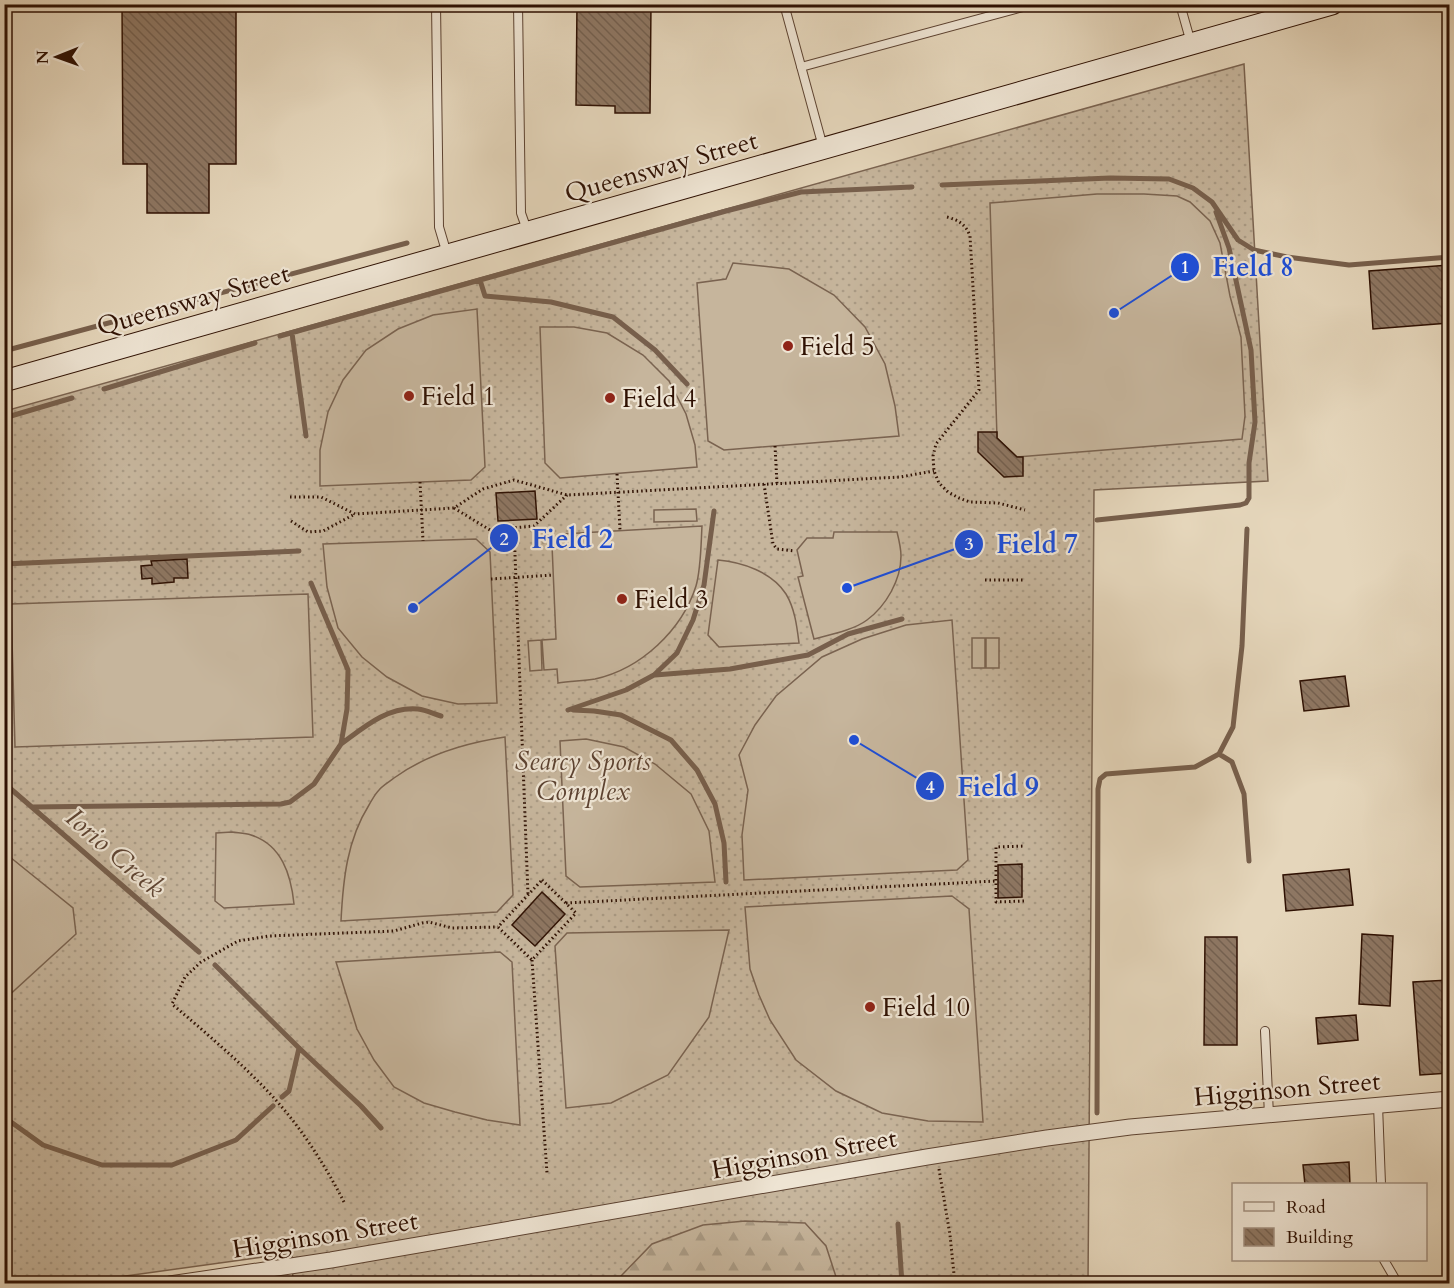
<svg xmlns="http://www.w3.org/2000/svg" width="1454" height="1288" font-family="Cardo,serif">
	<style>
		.grass { fill: url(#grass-dots); stroke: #7a6350; stroke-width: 1.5 }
		.forest { fill: url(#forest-firs); stroke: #7a6350; stroke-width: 1.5 }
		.garden { fill: #c6b59c; stroke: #7a6350; stroke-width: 1.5 }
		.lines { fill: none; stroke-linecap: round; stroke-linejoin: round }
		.stream { stroke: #775f4c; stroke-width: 5 }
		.building { fill: url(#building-back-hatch); stroke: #2f1103; stroke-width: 1.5 }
		.lane-casing { stroke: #5c4231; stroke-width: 10 }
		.street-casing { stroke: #5c4231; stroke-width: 17 }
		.secondary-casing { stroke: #2f1103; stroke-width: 23 }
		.path { stroke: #2f1103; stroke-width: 3; stroke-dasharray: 1.5 3; stroke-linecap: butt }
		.lane { stroke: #eee4d3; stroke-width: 8 }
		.street { stroke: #eee4d3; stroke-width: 15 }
		.secondary { stroke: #eee4d3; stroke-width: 21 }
		.poi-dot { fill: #8f2418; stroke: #eee4d3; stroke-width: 2 }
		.labels { text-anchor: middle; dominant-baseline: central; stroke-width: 4.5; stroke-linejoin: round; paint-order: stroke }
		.street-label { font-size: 26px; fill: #2f1103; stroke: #eee4d3 }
		.poi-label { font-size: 26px; fill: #2f1103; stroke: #eee4d3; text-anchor: start }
		.park-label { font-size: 26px; font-style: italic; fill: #5c4231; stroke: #eee4d3 }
		.water-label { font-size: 27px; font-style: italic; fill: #5f4533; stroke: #eee4d3 }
		.leader { fill: none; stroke: #1d4ed8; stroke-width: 2 }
		.callout-dot { fill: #1d4ed8; stroke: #eee4d3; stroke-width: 2 }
		.mark-label { font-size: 18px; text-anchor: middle; font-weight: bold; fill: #fff }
		.callout-label { font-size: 27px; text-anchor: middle; font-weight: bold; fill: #1d4ed8; stroke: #eee4d3; stroke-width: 4.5; stroke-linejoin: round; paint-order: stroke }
	</style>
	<defs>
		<pattern id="grass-dots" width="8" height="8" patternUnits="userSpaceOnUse" patternTransform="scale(1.5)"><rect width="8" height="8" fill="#c6b59c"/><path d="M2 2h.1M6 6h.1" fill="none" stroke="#aa9b85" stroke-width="1.8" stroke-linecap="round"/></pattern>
		<pattern id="forest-firs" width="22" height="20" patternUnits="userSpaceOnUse" patternTransform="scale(1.5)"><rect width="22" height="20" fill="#c6b59c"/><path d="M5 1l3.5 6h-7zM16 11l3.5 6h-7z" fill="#aa9b85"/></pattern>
		<pattern id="building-back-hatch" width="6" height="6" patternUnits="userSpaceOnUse" patternTransform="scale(1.5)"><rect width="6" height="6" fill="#8e7763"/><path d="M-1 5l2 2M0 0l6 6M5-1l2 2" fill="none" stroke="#74604f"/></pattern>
	</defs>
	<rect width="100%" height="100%" fill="#e5d6bb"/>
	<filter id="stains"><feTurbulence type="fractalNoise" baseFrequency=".00333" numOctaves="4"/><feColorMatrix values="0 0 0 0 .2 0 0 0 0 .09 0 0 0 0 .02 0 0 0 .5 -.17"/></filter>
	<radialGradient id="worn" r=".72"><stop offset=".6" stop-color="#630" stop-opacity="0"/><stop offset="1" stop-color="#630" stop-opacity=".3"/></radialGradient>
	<!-- grass -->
	<path class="grass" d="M1244,64L1268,481L1094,490L1088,1283L293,1284L292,1253L75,1283L5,1284V411Z"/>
	<!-- forest -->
	<path class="forest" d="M745,1221L805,1223L826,1246L838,1283H619L620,1277L652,1244L703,1225Z"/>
	<!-- garden -->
	<path class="garden" d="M1097,194H1144L1177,196L1190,202L1210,221L1220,243L1230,296L1241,337L1245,416L1242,439L1017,457L997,438L990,203Z
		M733,263L789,269L834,295L865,327L885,364L895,406L899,436L724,450L708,441L697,283L726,279Z
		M477,309L485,467L471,480L320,486V450L328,412L343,380L366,350L398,329L433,315Z
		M540,327H574L607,333L643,355L669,381L686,414L695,445L697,467L560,478L545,463Z
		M696,509L697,521L654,522V510Z
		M702,526C701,543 701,569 696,586C682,630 641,669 595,679C583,681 570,681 558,683L557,669L544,670L542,640L556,639L552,545L562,534Z
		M834,532H897C899,540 901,548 901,556C901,580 886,606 867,620C854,630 829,635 814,639L798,577L803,576L797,550L807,538H833Z
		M476,539L490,552L497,703L458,704L422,696L387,677L362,657L338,628L327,587L323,544Z
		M718,560C742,562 772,572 786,594C795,609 797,627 799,643L719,647L708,635Z
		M308,594L313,737L15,747L11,604Z
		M952,620L968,860L957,870L744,880L742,835L748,790L739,755L755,725L776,696L822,657L862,639L906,625Z
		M972,638H985V668H972Z
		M986,638H999V668H986Z
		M541,640L542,670L530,671L528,641Z
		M505,737L513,895L497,912L341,921C343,880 347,840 369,805C372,800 375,794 379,790C383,785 389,782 394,778C427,754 465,743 505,737Z
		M586,739L624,747L655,764L691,794L709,831L715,882L580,887L566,876L560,741Z
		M232,832C238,833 245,833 251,835C282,845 291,875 294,904L224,908L215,901L216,833Z
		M5,853L73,908L76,934L5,999Z
		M952,896L969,909L983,1122L928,1121L882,1113L836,1091L796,1060L770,1020L759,995L750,969L745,907Z
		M729,930L709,1017L668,1075L611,1103L566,1108L555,946L567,933Z
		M500,952L512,962L520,1125L487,1120L455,1112L424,1103L394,1087L374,1060L357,1029L336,962Z"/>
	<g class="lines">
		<!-- stream -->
		<path class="stream" d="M942,185L1110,178L1169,179L1193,188L1212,202L1238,240L1254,250L1287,257L1349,265L1450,257
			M480,280L485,296L551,302L613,317L655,350L687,384
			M292,333L306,436
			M280,336L726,211L801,192L912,187
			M4,351L407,243
			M104,389L255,343
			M4,418L72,398
			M1097,520L1240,505L1246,503L1249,498V463L1255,422L1251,350L1229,248L1216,212
			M4,564L299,551
			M655,675L730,669L808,655L848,634L902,619
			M568,710L626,690L654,675L677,653L693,620L704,585L714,511
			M573,710L594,711L621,715L671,740L697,770L715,804L724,843L726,882
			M341,744C364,727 388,706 418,709C426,710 434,714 441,716
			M1219,754L1232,762L1244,794L1249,861
			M4,783L199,952
			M33,807L281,804L290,802L314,784L341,744L347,709L348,670L311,583
			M215,965L299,1048L361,1106L381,1128
			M282,1097L289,1091L299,1048
			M1097,1113L1098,789L1100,779L1106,774L1195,767L1219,754L1233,727L1242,646L1247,529
			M4,1117L43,1145L102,1165H172L236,1140L273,1106
			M898,1224L902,1284"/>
	</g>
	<!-- building -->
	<path class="building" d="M122,4H236V164H209V213H147V164H123Z
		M577,4H651L650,113H615V106L576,105Z
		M1449,265V323L1373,329L1369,271Z
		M978,432H997V438L1017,457H1023V476L1004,477L978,452Z
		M535,491L537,519L498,521L496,493Z
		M187,559L188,578H174V582L152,584V578L142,579L141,566L152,565L151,561Z
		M1345,676L1349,706L1304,711L1300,681Z
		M1022,864V897L998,898V865Z
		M1349,869L1353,905L1286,911L1283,875Z
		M542,892L565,914L535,946L512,925Z
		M1362,934L1393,936L1390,1006L1359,1004Z
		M1205,937H1237V1045H1204Z
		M1449,980V1073L1420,1075L1413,982Z
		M1356,1015L1358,1040L1318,1044L1316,1018Z
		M1349,1162L1350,1185H1305L1303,1165Z"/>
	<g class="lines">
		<!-- lane casing -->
		<g class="lane-casing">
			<path id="lane" d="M436,4L439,227L447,254
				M518,4L521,213L527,230
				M784,4L823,147
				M1180,4L1191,43
				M801,67L1034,4
				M1447,950H1450
				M1265,1031L1269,1115
				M1378,1105L1381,1184
				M1384,1260L1398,1284"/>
		</g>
		<!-- street casing -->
		<g class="street-casing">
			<path id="street" d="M170,1284L331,1260L927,1157L1047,1138L1130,1127L1450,1099"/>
		</g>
		<!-- secondary casing -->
		<g class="secondary-casing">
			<path id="secondary" d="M4,381L1332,4"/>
		</g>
		<!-- path -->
		<path class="path" d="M947,217C959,220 966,225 970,236L979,390L936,444L933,456L934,471L939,483L948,492L959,498L970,502L998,503L1025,510
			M775,446L777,484
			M617,474L620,530
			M420,482L423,541
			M764,484L773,544L777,549L795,551
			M290,497H321L355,514L454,508L483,489L514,480L567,495L900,477L934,471
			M454,508L490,530L534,526L567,495
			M291,521L308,532L323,531L355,514
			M514,528L528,895
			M491,579L553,575
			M985,580H1025
			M542,880L576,913L532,960L498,927Z
			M1024,901L996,902V847L1025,846
			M566,903L996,881
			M532,960L547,1173
			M939,1169L950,1235L955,1284
			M344,1202C325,1165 302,1129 274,1098C243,1064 207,1034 172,1004L185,977L201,962L238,941L269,936L394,931L422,923L429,922L452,928L498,927"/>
		<!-- lane -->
		<use href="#lane" class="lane"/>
		<!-- street -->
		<use href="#street" class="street"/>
		<!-- secondary -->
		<use href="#secondary" class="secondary"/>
	</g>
	<!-- markers -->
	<g class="poi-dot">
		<circle cx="788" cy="346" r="6"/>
		<circle cx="409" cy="396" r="6"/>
		<circle cx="610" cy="398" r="6"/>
		<circle cx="622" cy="599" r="6"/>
		<circle cx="870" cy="1007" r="6"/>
	</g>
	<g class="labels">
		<!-- street labels -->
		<g class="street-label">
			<text transform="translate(661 167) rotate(-16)">Queensway Street</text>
			<text transform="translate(193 300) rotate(-16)">Queensway Street</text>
			<text transform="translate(1287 1089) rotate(-5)">Higginson Street</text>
			<text transform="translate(804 1154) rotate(-10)">Higginson Street</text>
			<text transform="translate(325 1235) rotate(-9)">Higginson Street</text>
		</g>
		<!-- poi labels -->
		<g class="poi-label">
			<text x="800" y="346">Field 5</text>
			<text x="421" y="396">Field 1</text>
			<text x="622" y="398">Field 4</text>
			<text x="634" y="599">Field 3</text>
			<text x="882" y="1007">Field 10</text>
		</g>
		<!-- park labels -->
		<g class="park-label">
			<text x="583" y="761">Searcy Sports<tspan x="583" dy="30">Complex</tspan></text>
		</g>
		<!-- water labels -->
		<g class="water-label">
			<text transform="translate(115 853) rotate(41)">Iorio Creek</text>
		</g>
	</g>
	<!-- callouts -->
	<path class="leader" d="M1114 313L1185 267M413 608L504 538M847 588L969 544M854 740L930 786"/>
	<g class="callout-dot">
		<circle cx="1114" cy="313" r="6"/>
		<circle cx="413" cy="608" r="6"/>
		<circle cx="847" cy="588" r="6"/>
		<circle cx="854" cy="740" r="6"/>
		<circle cx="1185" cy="267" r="15"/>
		<circle cx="504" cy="538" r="15"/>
		<circle cx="969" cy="544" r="15"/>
		<circle cx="930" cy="786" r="15"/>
	</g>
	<g class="mark-label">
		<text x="1185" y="273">1</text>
		<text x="504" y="545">2</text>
		<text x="969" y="550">3</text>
		<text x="930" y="793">4</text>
	</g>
	<g class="callout-label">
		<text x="1253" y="276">Field 8</text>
		<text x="572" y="548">Field 2</text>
		<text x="1037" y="553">Field 7</text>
		<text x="998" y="796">Field 9</text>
	</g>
	<!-- margin -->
	<rect width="1454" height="1288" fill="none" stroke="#e5d6bb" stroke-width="24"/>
	<rect x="6" y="6" width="1442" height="1276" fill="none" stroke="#2f1103" stroke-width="3"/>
	<rect x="12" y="12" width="1430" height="1264" fill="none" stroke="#2f1103" stroke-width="1.5"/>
	<!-- legend -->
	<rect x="1232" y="1183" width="195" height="78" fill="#eee4d3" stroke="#a29080" stroke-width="1.5"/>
	<rect x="1244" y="1202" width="30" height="9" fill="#eee4d3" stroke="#a29080" stroke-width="1.5"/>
	<text x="1286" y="1213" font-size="18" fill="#2f1103">Road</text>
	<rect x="1244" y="1228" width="30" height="18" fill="url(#building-back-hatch)" stroke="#a29080" stroke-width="1.5"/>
	<text x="1286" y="1243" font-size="18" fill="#2f1103">Building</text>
	<!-- north arrow -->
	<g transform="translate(57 57) rotate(269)" stroke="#eee4d3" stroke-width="4.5" paint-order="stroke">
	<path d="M0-4.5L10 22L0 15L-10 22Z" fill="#2f1103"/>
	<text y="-9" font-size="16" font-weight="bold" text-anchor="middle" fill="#2f1103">N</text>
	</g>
	<rect width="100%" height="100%" filter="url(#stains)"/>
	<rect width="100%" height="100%" fill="url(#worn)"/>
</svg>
